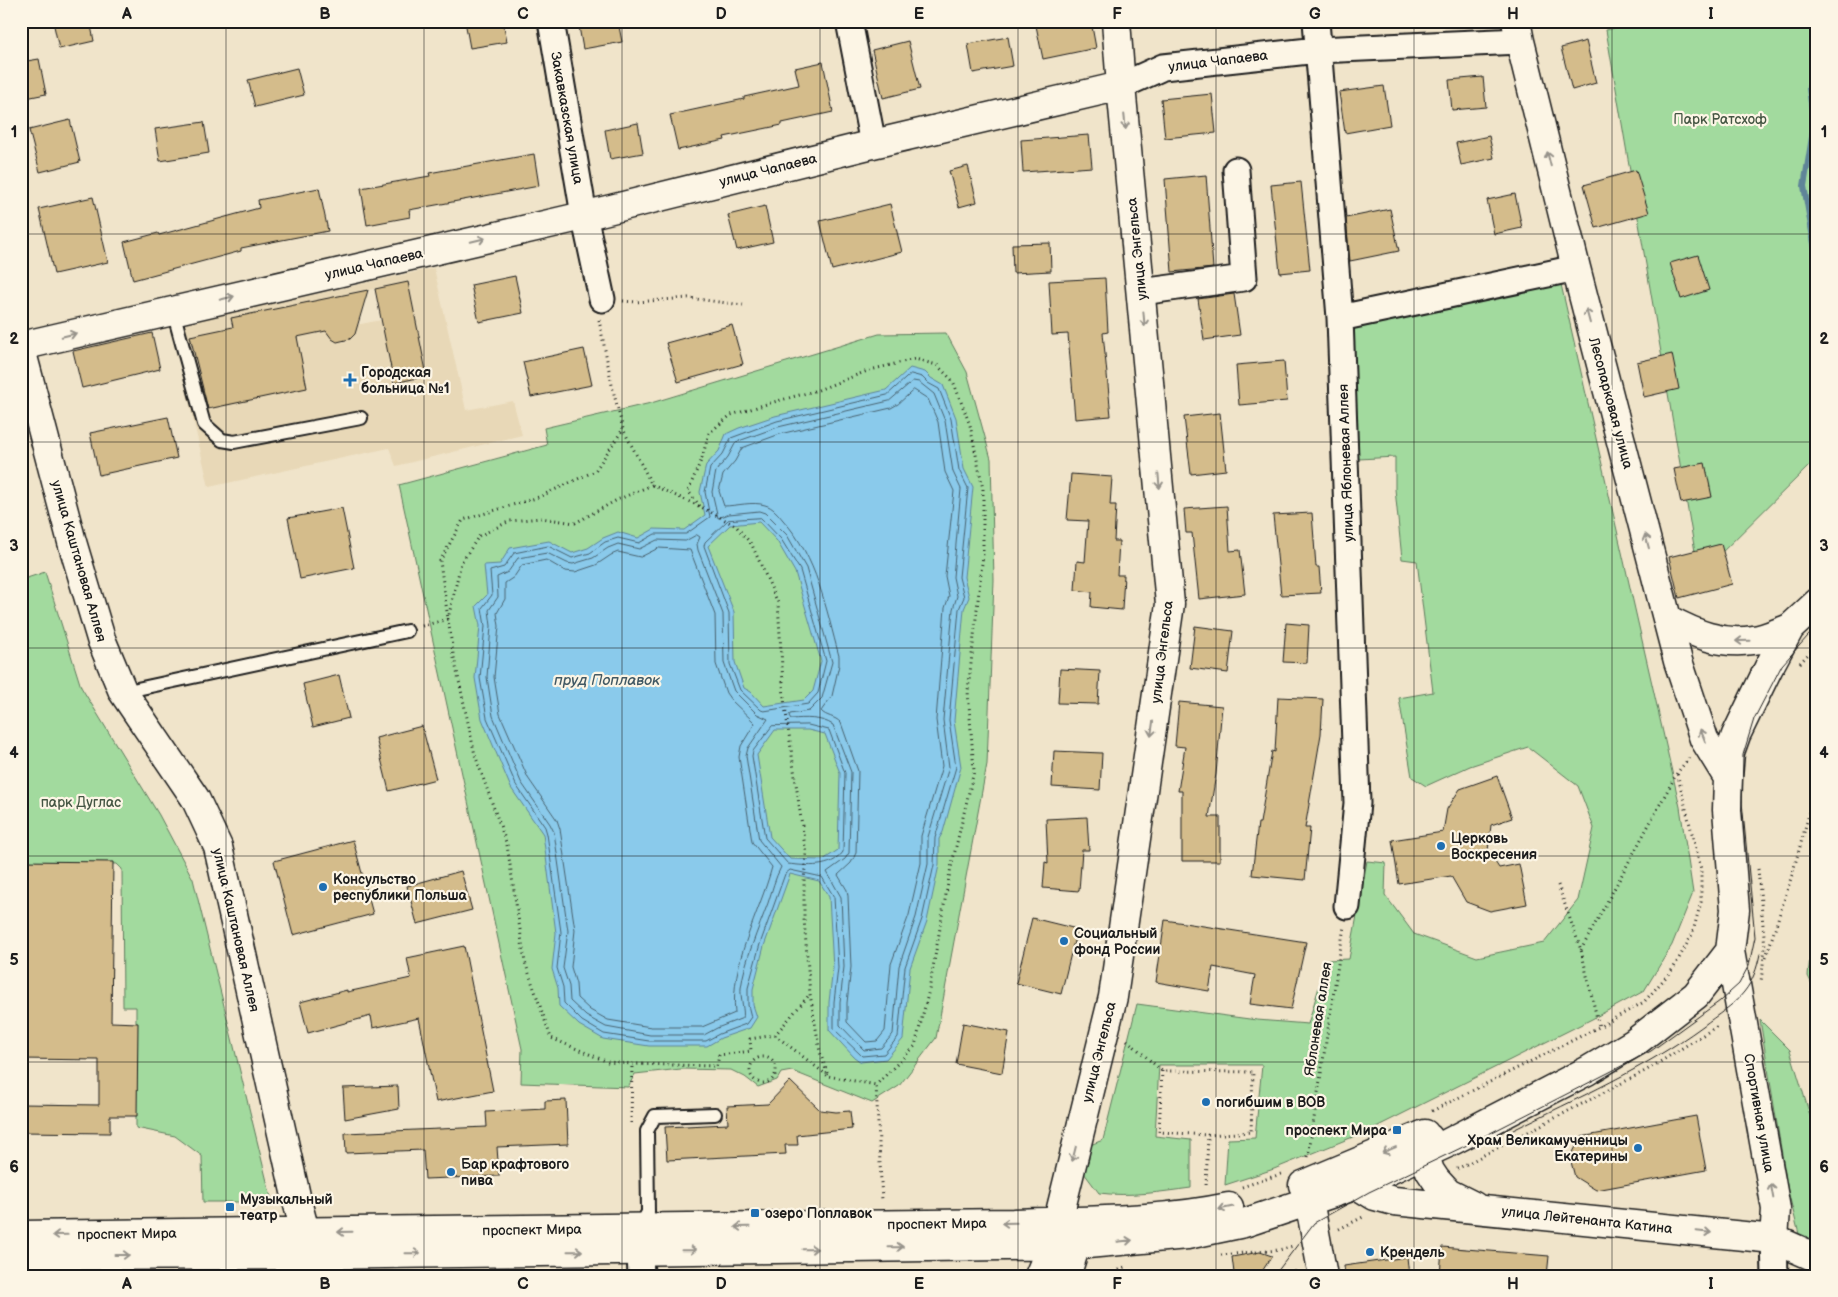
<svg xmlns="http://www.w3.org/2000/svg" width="1838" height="1297" font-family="'Balsamiq Sans',sans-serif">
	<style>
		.built { fill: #e8d8b7; fill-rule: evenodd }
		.green { fill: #a2da9e; stroke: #5f7b5d }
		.water { fill: #8acaeb; stroke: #5e8498; fill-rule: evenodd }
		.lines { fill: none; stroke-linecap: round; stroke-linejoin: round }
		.shore { stroke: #48626f; stroke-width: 1 }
		.stream { stroke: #5e8498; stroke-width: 6 }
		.building { fill: #d4bc8b; stroke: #1c1c1c }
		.lane-casing { stroke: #1c1c1c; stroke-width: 16 }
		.street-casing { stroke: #1c1c1c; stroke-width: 29 }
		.secondary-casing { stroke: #1c1c1c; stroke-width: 31 }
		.path { stroke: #1c1c1c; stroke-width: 3; stroke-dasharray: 1 4; stroke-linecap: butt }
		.lane { stroke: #fcf5e5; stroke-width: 12 }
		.street { stroke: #fcf5e5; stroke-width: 25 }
		.secondary { stroke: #fcf5e5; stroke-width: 28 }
		.tram { stroke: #1c1c1c; stroke-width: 1 }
		.oneway { stroke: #97938b }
		.grid { fill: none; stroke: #1c1c1c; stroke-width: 1; stroke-opacity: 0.55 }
		.poi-dot { fill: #1f6fb2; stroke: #fcf5e5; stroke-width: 2 }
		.labels { text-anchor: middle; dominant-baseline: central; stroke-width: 4.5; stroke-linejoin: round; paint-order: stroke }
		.street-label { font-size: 14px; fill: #1c1c1c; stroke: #fcf5e5 }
		.park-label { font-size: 14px; fill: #445543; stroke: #fcf5e5 }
		.poi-label { font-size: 14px; font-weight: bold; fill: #1c1c1c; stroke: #fcf5e5; text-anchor: start }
		.water-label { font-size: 15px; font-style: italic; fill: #425964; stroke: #fcf5e5 }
		.neatline { fill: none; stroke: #1c1c1c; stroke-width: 2 }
		.grid-label { font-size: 16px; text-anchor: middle; font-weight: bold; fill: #1c1c1c }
	</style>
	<rect width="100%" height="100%" fill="#f0e4ca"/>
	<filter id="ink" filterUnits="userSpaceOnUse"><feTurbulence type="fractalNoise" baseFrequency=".02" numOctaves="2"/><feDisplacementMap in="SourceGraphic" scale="10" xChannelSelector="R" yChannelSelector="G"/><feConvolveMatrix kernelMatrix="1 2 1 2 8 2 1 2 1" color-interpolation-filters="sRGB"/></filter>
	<g filter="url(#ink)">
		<!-- built -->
		<path class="built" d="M434,268L466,410L513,401L522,435L396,466L389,448L209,487L171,326ZM408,282L427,376L394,383L381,320L356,325L355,334L347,341L337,342L332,339L329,331L297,337L307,388L205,409L190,336L233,327L231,318Z"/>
		<!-- green -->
		<path class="green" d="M1647,21H1817V458L1699,575L1606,30Z
			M1560,280L1680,807L1693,893L1672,945L1644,991L1592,1019L1370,1130L1274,1169L1225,1185L1228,1139L1255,1138L1262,1065H1159L1155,1136L1191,1140V1188C1160,1192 1130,1197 1099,1193L1084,1173L1089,1159L1090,1145L1103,1140L1137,1004L1257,1020L1308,1024L1327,960L1349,959L1367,861L1386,863L1385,895L1414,934L1477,957L1544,943L1578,900L1594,828L1578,786L1528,747L1470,766L1426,786L1412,777L1399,698L1433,692L1417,561L1402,559L1395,489V457L1359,459L1354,438L1346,327Z
			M946,333L967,372L991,459L994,580L987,764L936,1038L899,1086L872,1103L792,1071L781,1073L777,1080L758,1087L745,1077L731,1070L681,1069L635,1074L628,1087L521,1083L522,1049L399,485L547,445L544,428L651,403L879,334Z
			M45,572L81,687L159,815L193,879L272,1202H203L202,1156L175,1136L136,1128V1007H123L122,869L117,864L21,862V580Z
			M1817,677V735L1811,680Z
			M1817,888V995L1808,976Z
			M1760,1020L1790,1050L1817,1138V1245L1800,1238L1788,1191Z"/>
		<!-- water -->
		<path class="water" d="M910,368L925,372L931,378L943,385L956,418L964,469L973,487L964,577L969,597L964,609L954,721L961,767L943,832L939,839V865L927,921L910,968L903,1039L886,1059L861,1062L854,1057L829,1030V1002L833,968L829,897L819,881L790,874L764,946L753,989V1005L757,1017L750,1028L721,1038L707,1046H649L603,1039L579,1025L559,1006L558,988L552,969L556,933L543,834L511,788L482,719L475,678L480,626L476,606L487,595L484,565L500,564L510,548L549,541L572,553L588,548L603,538L618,532L638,538L654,529L684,530L705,515L700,492L706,465L719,451L726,434L739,428L775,416L886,390ZM759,522L777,541L795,572L821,661L813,691L804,700L764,706L751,692L744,688L735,662L734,612L708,546L730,525ZM775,730H808L825,734L840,773L838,850L823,860L790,859L770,837L757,755Z"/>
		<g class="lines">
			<!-- shore -->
			<path class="shore" d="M911,374L922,377L928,383L939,389L951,419L959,470L968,488L959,577L964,597L959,609L949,720L956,767L935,838L934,865L922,919L905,967L898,1037L884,1054L862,1056L834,1029V1002L838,968L834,897L822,877L790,870L785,874L760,944L748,988V1005L751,1017L746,1024L719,1034L706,1041H649L604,1034L582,1021L564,1003L563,987L557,968L561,932L547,834L545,827L516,785L487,718L480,678L485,626L482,608L492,595L490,571L504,567L514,553L548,546L572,558L590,553L605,542L618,538L639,543L655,534H686L710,517L705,492L710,468L723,454L731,438L777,421L887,395Z
				M913,381L919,382L934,394L945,421L953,472L961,489L953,577L957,596L953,609L943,720L949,767L928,837V864L916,917L899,966L893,1034L881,1048L864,1050L840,1025V1002L844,967L841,897L827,872L845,859L849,853L851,772L833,725C821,717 805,718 791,719L789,716L790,714L809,711L822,698L832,662L806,568L787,535L765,513L759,511L729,514L718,518L712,492L716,471L728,457L736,442L778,427L889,401Z
				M914,390L928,399L938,422L945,472L954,491L945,576L949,596L945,608L936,720L942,766L921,836V863L909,915L891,964L885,1031L877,1041L866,1042L847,1022V1003L851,967L848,896L847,890L838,875L851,863L856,853L858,771L841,723C835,716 826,717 821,711L832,696L839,665V656C826,609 817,557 783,520C778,514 773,507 765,505C753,501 736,506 724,506L719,491L723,475L735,461L742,448L780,434L891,408L898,404Z
				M761,518L781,539L800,570L826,661L818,693L808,704L764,711L761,710L740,690L730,664L729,613L704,546L705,542L728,520Z
				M697,535L700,537L697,544L698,550L723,614L724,663L734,691L757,714L768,719L748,748L746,756L759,840L781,867C775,878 772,891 768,903C758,930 745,959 741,988C740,997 745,1012 743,1018L717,1028L704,1035H650L606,1027L586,1016L570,1001L569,986L563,968L568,931L554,832L550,824L521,782L493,716L487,677L491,626L489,610L498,597L497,577L508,572L518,558L547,553L567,563L573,564L593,558L608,548L618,544L639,549L657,540L685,541Z
				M659,548L690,550L715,615L716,664L726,693L731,700L755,723L741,746L739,757L752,842L772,867C759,915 730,962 735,1013L702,1027H651L608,1020L590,1010L577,998L576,984L571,967L575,930L560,829L557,820L528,778L500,714L494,677L499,626L497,613L505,599V583L514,577L522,565L546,560L565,571L575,572L596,565L611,555L618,552L640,557Z
				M808,725L829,730L845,773L843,852C831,869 807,866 788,864L765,838L752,756L753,751L772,726Z"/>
			<!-- stream -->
			<path class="stream" d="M1817,60L1809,88L1814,125L1804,186L1817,261
				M1817,462L1815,464L1817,476"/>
		</g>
		<!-- building -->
		<path class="building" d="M53,21H90L94,41L59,49Z
			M465,21H503L507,42L470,48Z
			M578,21H618L622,42L583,49Z
			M1035,21H1091L1096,48L1043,59Z
			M1008,37L1013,66L973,73L968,44Z
			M908,41L920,89L883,98L872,50Z
			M1586,41L1596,83L1572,90L1561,48Z
			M39,59L46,94L21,99V62Z
			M823,62L833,112L782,123V125L724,137L725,140L678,150L670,115L744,99V97L799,85L795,68Z
			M297,68L304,95L255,107L248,80Z
			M1483,77L1486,107L1452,110L1449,80Z
			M1384,86L1390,125L1345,133L1339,92Z
			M1212,94L1216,133L1165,138L1161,99Z
			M70,120L80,162L40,172L29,130Z
			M204,122L209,153L160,161L155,129Z
			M638,123L643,153L610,159L605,130Z
			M1089,135L1092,167L1023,172L1021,140Z
			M1489,136L1494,158L1461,165L1456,143Z
			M534,154L539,186L409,210L410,217L367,225L361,188L430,176L429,173Z
			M968,166L977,202L959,207L949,171Z
			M1636,170L1649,213L1596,228L1584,185Z
			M1206,175L1213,268L1172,272L1165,179Z
			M1301,182L1310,270L1280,273L1271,185Z
			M319,188L328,231L241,248V251L133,280L124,242L158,233L159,235L259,208L258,200Z
			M1515,194L1522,228L1494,234L1487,200Z
			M93,197L108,262L54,274L39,209Z
			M890,204L902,252L832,270L820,221Z
			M765,206L773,242L737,250L728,215Z
			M1390,209L1399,251L1350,261L1346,218Z
			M1050,243L1051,271L1013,273L1012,244Z
			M1698,255L1709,290L1681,299L1670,263Z
			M515,276L523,313L479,322L471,285Z
			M1105,278L1108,332L1103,333L1111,416L1075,419L1068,334L1052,335L1049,281Z
			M408,282L427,376L394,383L375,289Z
			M368,290L355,334L350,339L337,342L332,339L326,331L297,337L307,388L208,409L190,336L233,327L231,318Z
			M1234,294L1240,335L1204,340L1198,299Z
			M732,325L743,364L678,382L666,343Z
			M152,333L160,369L82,388L73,351Z
			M584,349L592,385L531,397L523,362Z
			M1672,354L1679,389L1644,397L1637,362Z
			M1284,361L1287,401L1239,405L1236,365Z
			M1220,413L1226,470L1191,474L1184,417Z
			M168,417L177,458L99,475L90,433Z
			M1705,463L1712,497L1681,503L1674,469Z
			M1071,474L1112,477L1110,505H1116L1114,541H1119L1117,575H1124L1122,610L1091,607L1092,592L1075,590L1077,561L1085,562L1088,521L1067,520Z
			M1227,506L1230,551L1240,550L1245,594L1199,599L1192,533H1186L1184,509Z
			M342,508L354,568L300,579L288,518Z
			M1312,513L1316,567H1319L1321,593L1281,595L1273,515Z
			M1721,544L1732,584L1679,598L1669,557Z
			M1286,623L1309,625L1307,663L1283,662Z
			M1195,626L1233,631L1228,673L1190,668Z
			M1060,669L1100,671L1098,704L1058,703Z
			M339,675L349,718L313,727L303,684Z
			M1278,697L1323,699L1321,734L1305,828H1310L1305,880L1252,875L1258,823H1260L1272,751L1275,752Z
			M1179,702L1222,706L1216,774L1209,817H1220V861H1182V791H1178L1185,747L1175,746Z
			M422,726L436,779L389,791L376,738Z
			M1054,751L1102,753L1100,790L1052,787Z
			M1497,776L1512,818L1491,825L1488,851L1499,868L1519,864L1527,904L1490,911L1466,902L1451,876L1399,884L1392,840L1443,832L1447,809L1460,789Z
			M1087,817L1089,850H1082L1079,891L1043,888L1045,862L1048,863L1046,819Z
			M353,840L373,914L293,935L274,861Z
			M21,861L113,862L111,1022L138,1023L137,1116H110V1133L21,1132V1104L99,1105V1060L21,1059Z
			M461,871L472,910L417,924L407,886Z
			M1032,918L1077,929L1061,994L1016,983Z
			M1165,920L1306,942L1291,1009L1250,1004L1255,975L1213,967L1209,991L1156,982Z
			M464,946L493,1091L436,1102L419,1018L373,1028L371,1016L308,1033L300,1002L347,990V992L411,978L407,958Z
			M963,1023L1009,1032L1002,1073L956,1064Z
			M790,1081L820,1110L836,1112L850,1111L852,1129L797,1135L798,1145H785L786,1154L667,1160L665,1127L728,1124L727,1106L768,1104Z
			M398,1086L399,1109L345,1119L343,1088Z
			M566,1100L568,1144L497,1147L499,1176L425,1179L423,1150L346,1153L345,1133L487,1127L486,1112L545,1109V1101Z
			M1696,1116L1706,1170L1596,1190L1575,1177L1570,1158L1581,1137Z
			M1442,1247L1549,1256L1547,1276H1440Z
			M1260,1252L1272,1256L1259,1276H1241L1234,1273L1232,1257Z
			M1407,1257L1409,1276H1345L1344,1266Z"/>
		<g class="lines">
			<!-- lane casing -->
			<g class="lane-casing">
				<path id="lane" d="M173,311L204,424L222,440L234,442L361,418
					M123,692L407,631
					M639,1229L648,1212L647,1131L655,1116L715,1114"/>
			</g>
			<!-- street casing -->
			<g class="street-casing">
				<path id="street" d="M551,21L584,215L602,299
					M849,21L873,144
					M1316,21L1340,318L1349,570L1357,803L1347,906
					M1121,86L1163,67L1318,50L1520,41
					M1141,292L1244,278L1236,170
					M1340,318L1576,268
					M639,1231L641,1276
					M1774,1239L1775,1276"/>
			</g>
			<!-- secondary casing -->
			<g class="secondary-casing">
				<path id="secondary" d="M1516,21L1520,41L1576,268L1678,661L1704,739L1728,778
					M21,346L579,217L873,144L1121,86
					M21,349L72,542L101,639L123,692L195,798L218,847L298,1205L317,1276
					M1667,619C1696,634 1720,645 1753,640C1765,639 1778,632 1790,628
					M1730,951L1776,1209L1774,1239
					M1429,1138L1424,1154L1430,1171L1436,1180L1448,1193L1474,1206
					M1306,1184L1323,1276
					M1303,1185L1425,1134
					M1357,1185L1375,1196L1394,1201L1774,1239L1817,1258
					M21,1235L1013,1223C1085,1220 1158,1222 1229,1207
					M21,1256L312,1255L1076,1245L1187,1235L1244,1223L1357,1185L1448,1143L1587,1071L1634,1043L1696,995L1730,951L1735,910L1727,810L1728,778L1730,752L1736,735L1769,667L1790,628L1817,603
					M1039,1276L1052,1245L1113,997L1170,604L1121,86L1116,21
					M1066,1276L1076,1245L1077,1229"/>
			</g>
			<!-- path -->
			<path class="path" d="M623,301L636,302L688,298L743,305
				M599,320L613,390L623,429L652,485L701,507L736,526L752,545L778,603L784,699L806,854L804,881V919L810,994L820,1052L828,1076L876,1085L882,1201
				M652,485L617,500L575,523L541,518L510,521L479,536L461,563L448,619L453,653L475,755L507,845L525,962L551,1038L608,1062L632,1064L717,1066L719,1055L751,1051L750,1039L775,1035L810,994
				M700,506L688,491L702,458L709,433L731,415L770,403L818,390L870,370L915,359L937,365L953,381L970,425L983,489V554L968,691L974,771L950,872L929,990L915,1046L876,1085
				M422,626L448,619L440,561L463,520L539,497L595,471L623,429
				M1800,663L1817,645
				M1758,869L1765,947L1761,982
				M1558,885L1581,950L1599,1027
				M1581,950L1677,773L1689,758
				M1766,957L1792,875L1808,818L1817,773
				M775,1035L828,1076
				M1127,1040L1162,1071L1253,1072L1251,1132L1208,1135L1206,1187
				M750 1070a13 13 0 1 1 26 0a13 13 0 1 1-26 0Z
				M1162,1071L1159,1132L1208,1135
				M1432,1111L1599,1027L1644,1002L1673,969L1692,935L1701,902V869L1677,773
				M631,1123L632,1064
				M1308,1157L1344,926
				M1457,1169L1647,1070L1719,1025
				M1242,1187L1281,1174
				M1339,1229L1363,1217
				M1221,1255L1279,1250L1293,1246
				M1111,1276L1122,1268L1128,1266
				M1293,1276L1297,1269"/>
			<!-- lane -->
			<use href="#lane" class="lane"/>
			<!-- street -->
			<use href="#street" class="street"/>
			<!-- secondary -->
			<use href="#secondary" class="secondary"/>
			<!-- tram -->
			<path class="tram" d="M1513,1130C1578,1098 1644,1069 1703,1026C1717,1015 1733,1006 1744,992C1753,981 1757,968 1760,954
				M1274,1276L1314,1223L1369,1192L1465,1146L1651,1051L1720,1001L1739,984L1749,965L1755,937L1742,802L1743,755L1754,719L1782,665L1817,626"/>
		</g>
		<!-- one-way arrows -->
		<defs><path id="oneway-shaft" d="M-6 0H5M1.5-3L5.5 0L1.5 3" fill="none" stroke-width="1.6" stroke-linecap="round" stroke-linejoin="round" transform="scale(1.25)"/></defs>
		<g class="oneway">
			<use href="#oneway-shaft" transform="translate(1125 122) rotate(84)"/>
			<use href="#oneway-shaft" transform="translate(1549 159) rotate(-104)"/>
			<use href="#oneway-shaft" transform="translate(478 240) rotate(-13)"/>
			<use href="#oneway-shaft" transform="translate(227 298) rotate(-13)"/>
			<use href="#oneway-shaft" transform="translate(1588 316) rotate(-105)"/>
			<use href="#oneway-shaft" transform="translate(1144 319) rotate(85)"/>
			<use href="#oneway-shaft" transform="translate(69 335) rotate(-13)"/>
			<use href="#oneway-shaft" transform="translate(1159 481) rotate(85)"/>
			<use href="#oneway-shaft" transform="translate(1647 541) rotate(-105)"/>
			<use href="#oneway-shaft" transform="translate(1743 641) rotate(179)"/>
			<use href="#oneway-shaft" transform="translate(1152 729) rotate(98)"/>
			<use href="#oneway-shaft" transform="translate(1703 736) rotate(-112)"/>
			<use href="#oneway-shaft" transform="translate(1389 1150) rotate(157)"/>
			<use href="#oneway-shaft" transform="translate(1074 1154) rotate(104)"/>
			<use href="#oneway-shaft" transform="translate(1772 1191) rotate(-100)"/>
			<use href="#oneway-shaft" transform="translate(1226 1208) rotate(168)"/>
			<use href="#oneway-shaft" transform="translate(1009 1223) rotate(179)"/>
			<use href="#oneway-shaft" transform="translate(742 1227) rotate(179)"/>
			<use href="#oneway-shaft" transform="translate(345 1232) rotate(179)"/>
			<use href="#oneway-shaft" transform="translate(1704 1232) rotate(6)"/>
			<use href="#oneway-shaft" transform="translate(60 1235) rotate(179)"/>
			<use href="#oneway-shaft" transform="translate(1125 1241) rotate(-6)"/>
			<use href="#oneway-shaft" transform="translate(896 1247) rotate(-1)"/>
			<use href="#oneway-shaft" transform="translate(810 1249) rotate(-1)"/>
			<use href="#oneway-shaft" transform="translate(689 1250) rotate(-1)"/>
			<use href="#oneway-shaft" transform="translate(575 1251) rotate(-1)"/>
			<use href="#oneway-shaft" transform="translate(413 1253) rotate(-1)"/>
			<use href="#oneway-shaft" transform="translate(122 1255)"/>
		</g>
	</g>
	<!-- grid -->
	<path class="grid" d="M226,21V1276M424,21V1276M622,21V1276M820,21V1276M1018,21V1276M1216,21V1276M1414,21V1276M1612,21V1276M21,234H1817M21,442H1817M21,648H1817M21,856H1817M21,1062H1817"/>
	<!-- markers -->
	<g class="poi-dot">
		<path d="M347.5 372.5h5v5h5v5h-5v5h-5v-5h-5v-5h5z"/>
		<circle cx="1441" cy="846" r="5"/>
		<circle cx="323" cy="887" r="5"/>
		<circle cx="1064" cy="941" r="5"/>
		<circle cx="1206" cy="1102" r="5"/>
		<rect x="1392" y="1125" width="10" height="10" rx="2.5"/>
		<circle cx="1638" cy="1148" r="5"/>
		<circle cx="451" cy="1172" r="5"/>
		<rect x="225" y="1202" width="10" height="10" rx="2.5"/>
		<rect x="750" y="1208" width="10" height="10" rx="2.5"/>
		<circle cx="1370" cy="1252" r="5"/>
	</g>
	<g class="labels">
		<!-- street labels -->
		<g class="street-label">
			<text transform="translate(1218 61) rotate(-7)">улица Чапаева</text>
			<text transform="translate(567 118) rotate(80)">Закавказская улица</text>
			<text transform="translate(768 170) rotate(-14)">улица Чапаева</text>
			<text transform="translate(1137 249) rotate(-96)">улица Энгельса</text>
			<text transform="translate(374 264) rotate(-13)">улица Чапаева</text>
			<text transform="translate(1611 403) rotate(75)">Лесопарковая улица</text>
			<text transform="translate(1346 463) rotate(-92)">улица Яблоневая Аллея</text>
			<text transform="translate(79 561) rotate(74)">улица Каштановая Аллея</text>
			<text transform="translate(1162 652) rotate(-83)">улица Энгельса</text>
			<text transform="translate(236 930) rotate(77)">улица Каштановая Аллея</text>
			<text transform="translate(1318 1019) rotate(-81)">Яблоневая аллея</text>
			<text transform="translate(1099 1052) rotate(-76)">улица Энгельса</text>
			<text transform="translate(1759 1113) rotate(80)">Спортивная улица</text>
			<text transform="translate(1587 1220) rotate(6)">улица Лейтенанта Катина</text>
			<text transform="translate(937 1224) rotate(-1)">проспект Мира</text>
			<text transform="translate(532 1230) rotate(-1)">проспект Мира</text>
			<text transform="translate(127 1234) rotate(-1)">проспект Мира</text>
		</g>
		<!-- park labels -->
		<g class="park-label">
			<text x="1720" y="119">Парк Ратсхоф</text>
			<text x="81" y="802">парк Дуглас</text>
		</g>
		<!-- poi labels -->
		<g class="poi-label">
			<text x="361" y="372">Городская<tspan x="361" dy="16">больница №1</tspan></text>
			<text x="1451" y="838">Церковь<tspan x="1451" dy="16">Воскресения</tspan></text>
			<text x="333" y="879">Консульство<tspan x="333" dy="16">республики Польша</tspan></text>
			<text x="1074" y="933">Социальный<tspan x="1074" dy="16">фонд России</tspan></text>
			<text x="1216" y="1102">погибшим в ВОВ</text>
			<text x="1387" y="1130" text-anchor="end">проспект Мира</text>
			<text x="1628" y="1140" text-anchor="end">Храм Великамученницы<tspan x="1628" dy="16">Екатерины</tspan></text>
			<text x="461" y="1164">Бар крафтового<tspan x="461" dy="16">пива</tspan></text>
			<text x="240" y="1199">Музыкальный<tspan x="240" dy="16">театр</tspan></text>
			<text x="765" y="1213">озеро Поплавок</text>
			<text x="1380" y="1252">Крендель</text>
		</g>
		<!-- water labels -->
		<g class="water-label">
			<text x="607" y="680">пруд Поплавок</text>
		</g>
	</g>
	<!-- margin -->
	<rect width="1838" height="1297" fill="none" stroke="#fcf5e5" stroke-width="55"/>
	<rect x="28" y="28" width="1782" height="1242" class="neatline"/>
	<g class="grid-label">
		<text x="127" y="19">A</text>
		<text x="325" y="19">B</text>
		<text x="523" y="19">C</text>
		<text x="721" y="19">D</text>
		<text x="919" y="19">E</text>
		<text x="1117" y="19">F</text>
		<text x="1315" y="19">G</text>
		<text x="1513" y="19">H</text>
		<text x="1711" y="19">I</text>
		<text x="14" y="137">1</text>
		<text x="1824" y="137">1</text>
		<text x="14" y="344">2</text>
		<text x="1824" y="344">2</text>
		<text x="14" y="551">3</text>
		<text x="1824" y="551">3</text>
		<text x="14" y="758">4</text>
		<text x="1824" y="758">4</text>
		<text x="14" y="965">5</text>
		<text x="1824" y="965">5</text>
		<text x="14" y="1172">6</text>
		<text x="1824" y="1172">6</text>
		<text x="127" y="1289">A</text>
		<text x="325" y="1289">B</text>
		<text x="523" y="1289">C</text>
		<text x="721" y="1289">D</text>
		<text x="919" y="1289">E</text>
		<text x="1117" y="1289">F</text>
		<text x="1315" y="1289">G</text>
		<text x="1513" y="1289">H</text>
		<text x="1711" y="1289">I</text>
	</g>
</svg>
